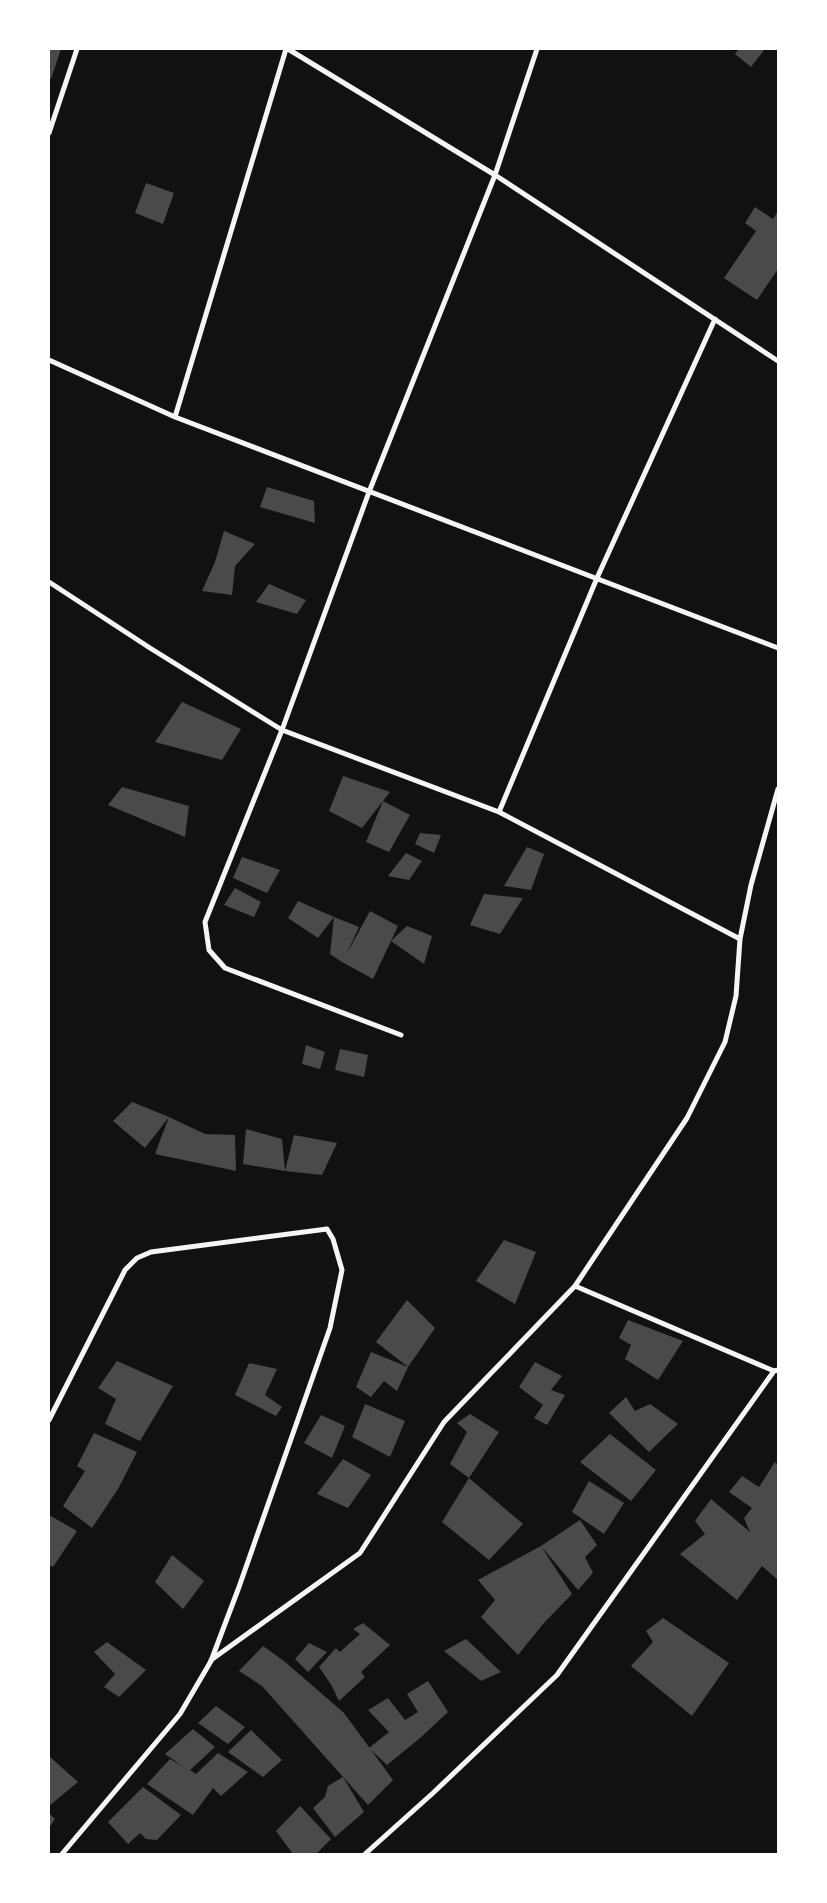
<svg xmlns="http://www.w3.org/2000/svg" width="827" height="1903" font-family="'Fira Sans',sans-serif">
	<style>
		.building { fill: #4a4a4a }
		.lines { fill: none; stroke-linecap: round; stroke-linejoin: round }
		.minor { stroke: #f5f5f5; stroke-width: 5 }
	</style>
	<rect width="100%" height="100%" fill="#111"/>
	<!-- building -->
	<path class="building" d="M49,49H61L51,79L49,78Z
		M739,49H765L751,67L735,54Z
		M146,183L174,193L163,224L135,213Z
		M755,207L773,219L778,211V269L757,300L724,278L756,231L745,223Z
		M267,487L314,501L315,523L260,507Z
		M224,531L255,544L235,566L232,595L202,591L215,562Z
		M269,584L306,600L297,614L256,602Z
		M182,702L241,729L222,760L155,742Z
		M343,776L390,792L362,828L329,811Z
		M122,787L189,806L185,837L108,805Z
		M383,801L410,815L389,852L366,842Z
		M420,833L441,835L434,853L415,844Z
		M527,847L544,854L531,890L504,886Z
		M406,853L422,861L409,880L388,876Z
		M242,857L280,870L267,893L233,878Z
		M235,888L261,902L254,917L224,905Z
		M484,894L523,898L500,934L470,925Z
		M298,901L334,917L318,938L288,918Z
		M370,911L398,926L391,941L407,926L432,936L424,964L391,941L373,979L342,962L330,954L334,917L359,927L346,955Z
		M306,1045L325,1052L320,1069L302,1064Z
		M340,1049L368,1055L364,1077L335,1070Z
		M132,1102L169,1117L145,1148L113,1121Z
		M169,1117L205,1134L235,1135L236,1171L155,1154Z
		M246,1129L282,1139L285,1171L243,1164Z
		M294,1135L337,1143L322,1175L285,1171Z
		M504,1240L536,1252L515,1304L476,1281Z
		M407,1300L435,1328L408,1367L376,1342Z
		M628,1320L683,1341L658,1380L625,1359L631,1345L619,1338Z
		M371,1352L408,1367L397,1391L384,1381L371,1397L356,1387Z
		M117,1361L173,1386L140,1441L105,1424L116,1399L98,1388Z
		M535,1362L562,1376L551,1390L565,1395L547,1425L534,1418L543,1405L519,1387Z
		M249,1363L277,1369L265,1395L282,1407L276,1416L235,1395Z
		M626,1397L635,1411L650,1404L678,1424L649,1452L609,1413Z
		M365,1404L405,1421L390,1457L352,1437Z
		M470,1414L499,1432L469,1478L450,1464L467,1432L457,1423Z
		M321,1415L345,1426L332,1458L304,1443Z
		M94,1433L137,1452L118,1489L92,1528L63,1506L85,1471L77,1466Z
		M610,1434L656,1470L631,1501L580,1462Z
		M343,1459L371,1475L348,1508L317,1494Z
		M775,1462L778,1465V1580L762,1566L737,1600L680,1554L705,1534L695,1521L711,1499L750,1532L744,1518L752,1508L729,1492L742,1476L759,1487Z
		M469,1478L523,1524L489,1560L442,1522Z
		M589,1481L624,1503L604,1534L572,1512Z
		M49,1515L77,1531L53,1567L49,1565Z
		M580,1520L597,1545L585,1557L593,1573L578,1590L541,1546Z
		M541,1546L572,1594L543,1624L518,1655L481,1617L495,1600L478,1580Z
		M172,1555L204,1581L183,1609L155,1582Z
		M663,1618L729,1663L692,1716L631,1666L653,1642L646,1631Z
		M363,1623L390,1645L361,1672L365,1677L339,1701L332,1686L319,1667L336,1648L340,1652L360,1634L353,1629Z
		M466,1639L501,1672L481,1681L444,1651Z
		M107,1642L146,1670L119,1697L104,1687L115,1674L94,1652Z
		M309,1643L327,1652L308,1672L295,1659Z
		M263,1646L284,1661L344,1713L393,1780L368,1805L262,1686L239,1671Z
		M428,1681L448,1712L420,1738L387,1765L369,1748L389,1732L368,1710L388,1698L405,1720L418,1712L407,1694Z
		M216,1706L245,1727L228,1744L198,1723Z
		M193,1729L215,1747L190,1770L196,1774L218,1753L248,1772L221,1796L213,1788L193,1815L147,1784L170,1759L184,1767L165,1754Z
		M251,1730L282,1760L263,1777L228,1752Z
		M49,1756L78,1782L49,1806Z
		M343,1777L364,1812L335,1837L313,1808L325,1797L328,1786Z
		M143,1787L181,1815L157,1840L146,1839L140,1833L128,1844L108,1822Z
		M300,1806L331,1839L316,1854H293L276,1831Z
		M49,1813L55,1819L49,1828Z"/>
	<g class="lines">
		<!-- minor -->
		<path class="minor" d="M288,49L495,175L778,361
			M49,133L77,49
			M49,360L175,417L778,648
			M175,417L286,49
			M49,582L150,648L282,730L499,812L740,939
			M499,812L597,578L715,319
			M401,1035L225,968L209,950L205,922L282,730L369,492L495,175L537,49
			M575,1286L774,1371
			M49,1420L125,1270L137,1258L151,1252L327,1229L333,1239L342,1270L330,1328L239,1587L211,1661L180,1714L62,1854
			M211,1660L360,1553L444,1422L575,1286L687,1118L725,1042L736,996L740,939L751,885L778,789
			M365,1854L433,1793L557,1675L774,1371L778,1370"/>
	</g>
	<!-- border -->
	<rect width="827" height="1903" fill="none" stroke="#ffffff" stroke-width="100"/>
</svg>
